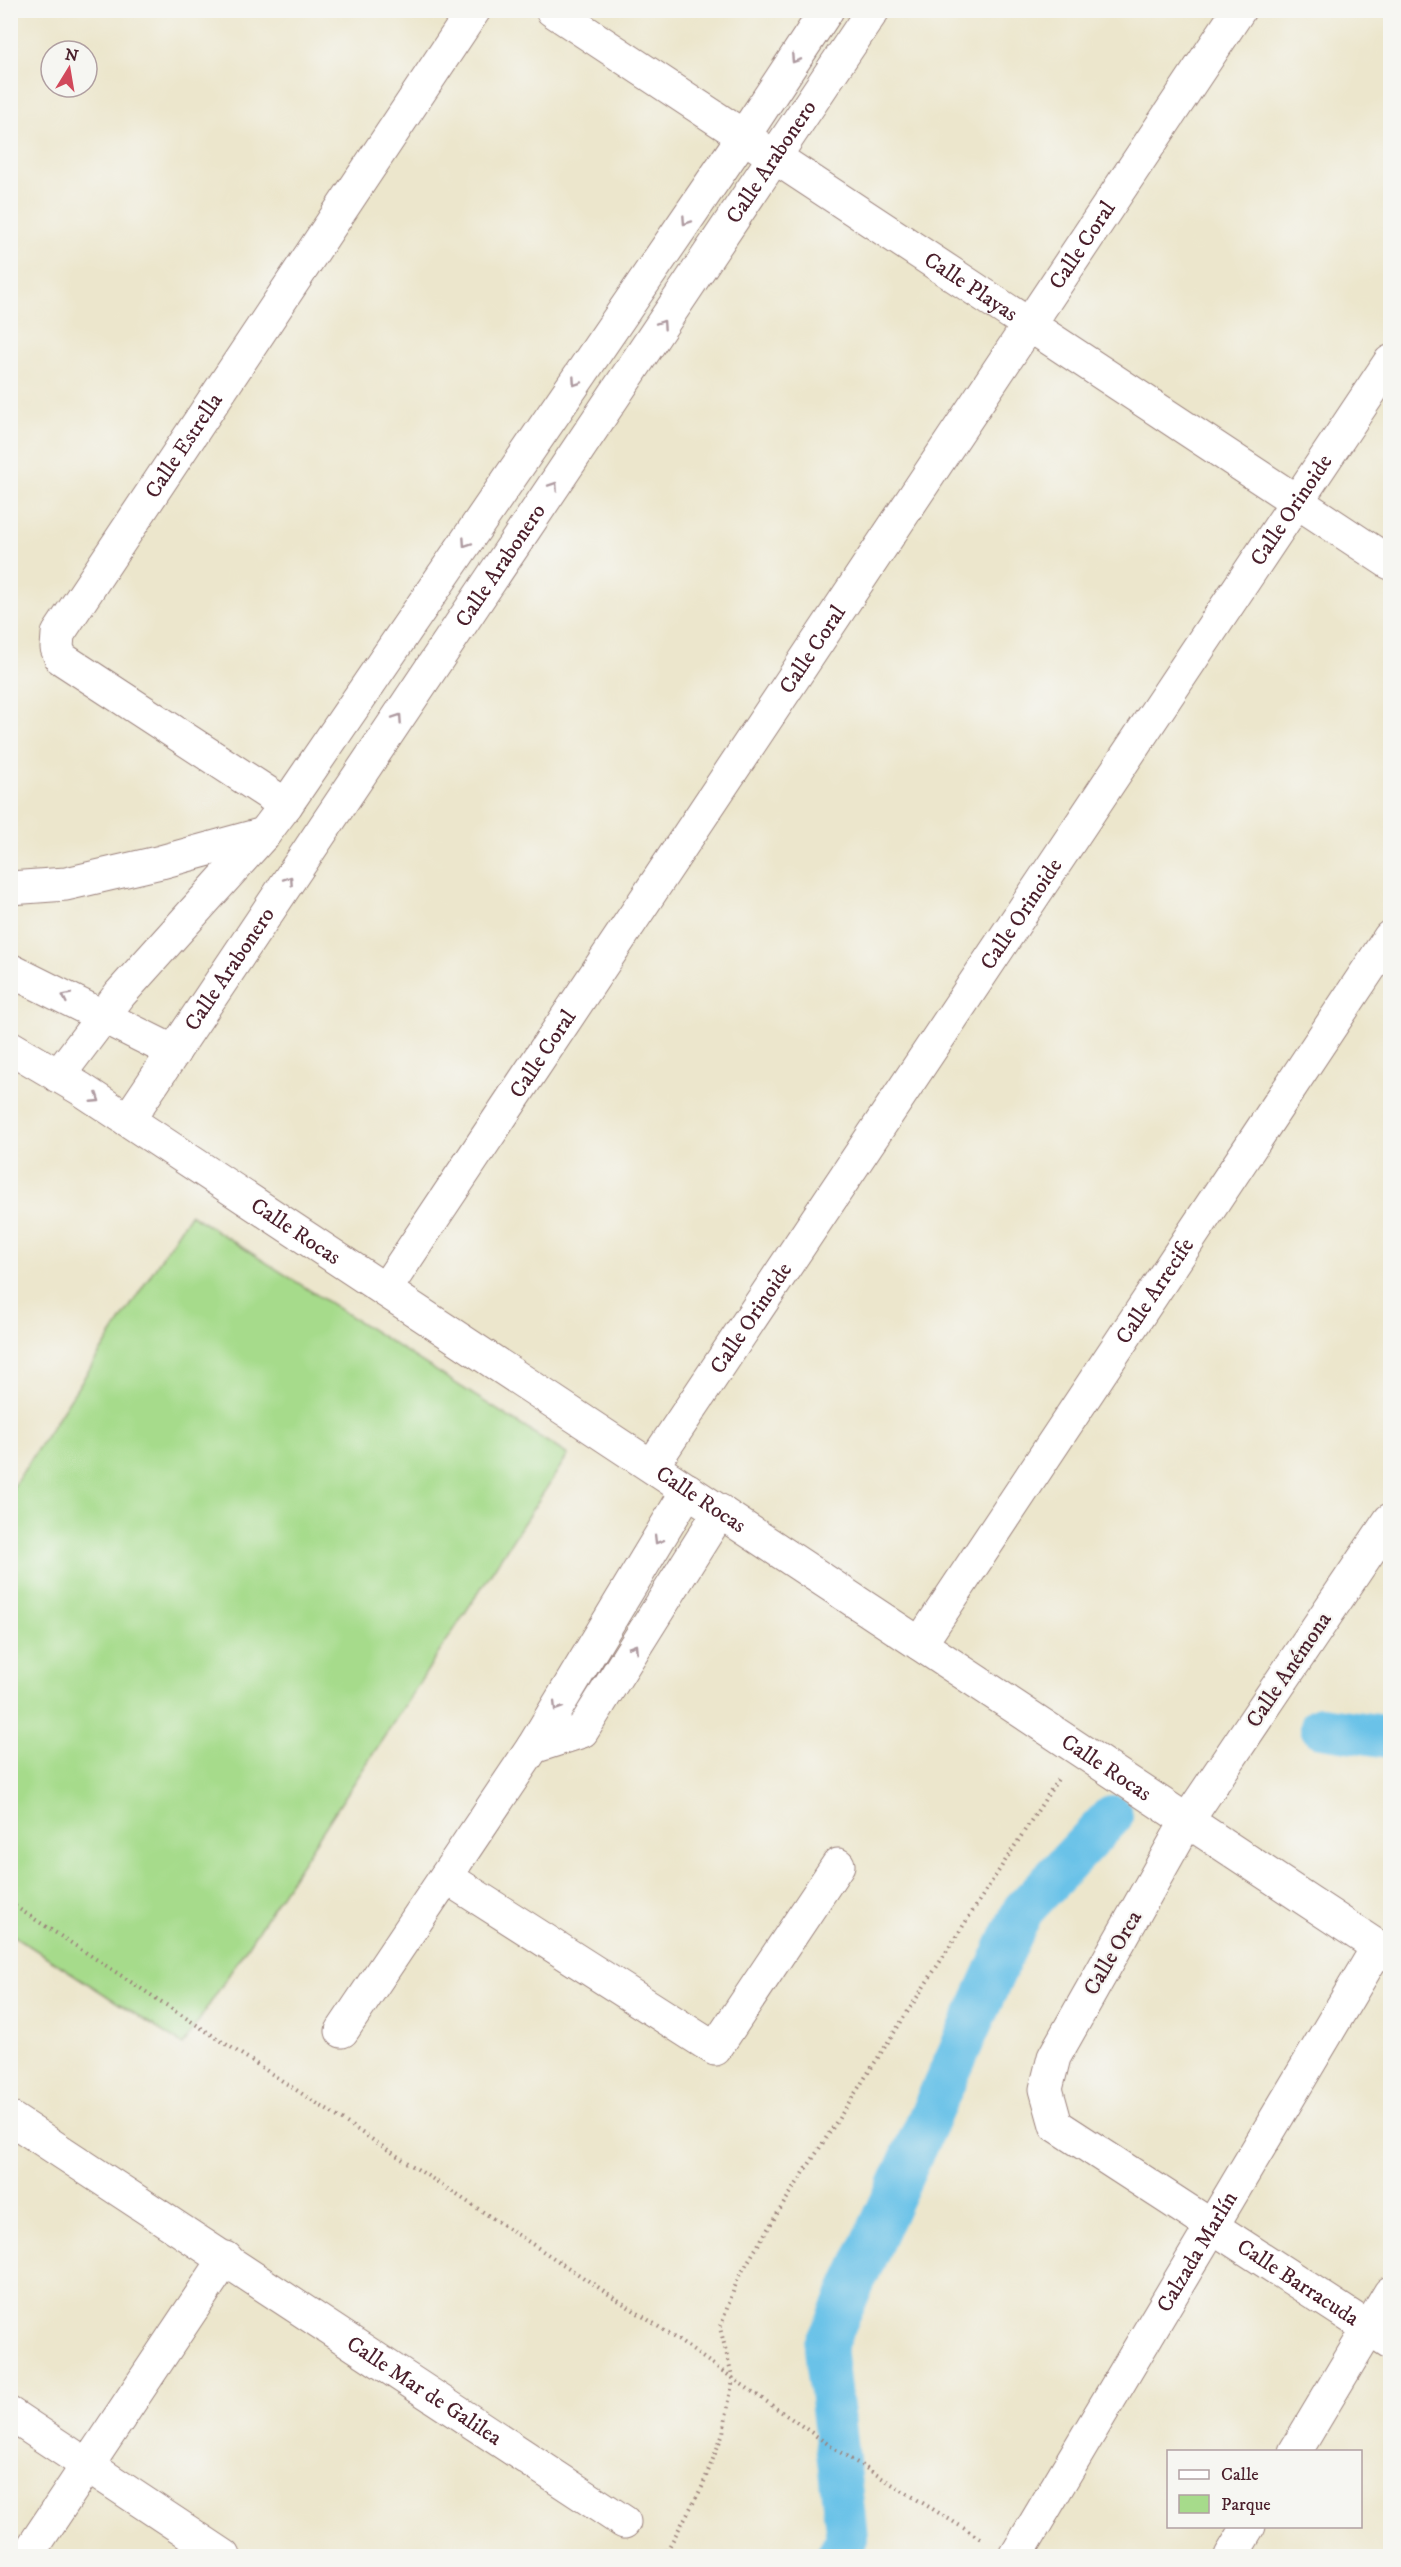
<svg xmlns="http://www.w3.org/2000/svg" width="1401" height="2567" font-family="'IM FELL DW Pica',serif">
	<style>
		.green { fill: #a6db8b; stroke: #787d5b; stroke-width: 1.5 }
		.lines { fill: none; stroke-linecap: round; stroke-linejoin: round }
		.canal { stroke: #6bc2e8; stroke-width: 42 }
		.street-casing { stroke: #9b827c; stroke-width: 35 }
		.path { stroke: #9b827c; stroke-width: 4; stroke-dasharray: 1.5 4.5; stroke-linecap: butt }
		.street { stroke: #fff; stroke-width: 33 }
		.oneway { stroke: #ae9aa0 }
		.labels { text-anchor: middle; dominant-baseline: central; stroke-width: 4.5; stroke-linejoin: round; paint-order: stroke }
		.street-label { font-size: 22px; fill: #4a1f2b; stroke: #f6f6f2 }
	</style>
	<rect width="100%" height="100%" fill="#f6f6f2"/>
	<filter id="ink" filterUnits="userSpaceOnUse"><feTurbulence type="fractalNoise" baseFrequency=".0167" numOctaves="2"/><feDisplacementMap in="SourceGraphic" scale="12" xChannelSelector="R" yChannelSelector="G"/><feConvolveMatrix kernelMatrix="1 2 1 2 8 2 1 2 1" color-interpolation-filters="sRGB"/></filter>
	<filter id="wash" filterUnits="userSpaceOnUse"><feTurbulence type="fractalNoise" baseFrequency=".008" numOctaves="4" result="noise"/><feDisplacementMap in="SourceGraphic" scale="24" xChannelSelector="R" yChannelSelector="G"/><feGaussianBlur stdDeviation="1.35" result="paint"/><feColorMatrix in="noise" values="0 0 0 0 0 0 0 0 0 0 0 0 0 0 0 0 0 1.4 0 .05"/><feComposite in="paint" operator="in"/></filter>
	<g filter="url(#wash)">
		<rect width="100%" height="100%" fill="#ece6cc"/>
		<!-- green -->
		<path class="green" d="M190,1214L568,1455L183,2045L11,1934V1490Z"/>
		<g class="lines">
			<!-- canal -->
			<path class="canal" d="M1321,1727L1390,1737
				M837,2556L847,2538L825,2347L1023,1910L1112,1816"/>
		</g>
	</g>
	<g filter="url(#ink)">
		<g class="lines">
			<!-- street casing -->
			<g class="street-casing">
				<g id="street">
					<path id="s1" d="M552,10L1390,563"/>
					<path id="s2" d="M286,805L61,658L57,648L58,634L474,10"/>
					<path d="M10,888L66,884L161,862L264,834"/>
					<path d="M10,970L174,1052"/>
					<path id="s3" d="M10,1047L81,1089L1390,1955"/>
					<path d="M58,1076L120,994L264,834L286,805L743,137L827,10"/>
					<path id="s4" d="M128,1120L873,10"/>
					<path id="s5" d="M385,1290L1239,10"/>
					<path id="s6" d="M652,1466L1390,362"/>
					<path d="M688,1490L533,1747L582,1731L720,1511"/>
					<path id="s7" d="M1390,1520L1187,1821L1054,2057L1046,2089L1056,2125L1390,2342"/>
					<path id="s8" d="M920,1644L1390,937"/>
					<path d="M446,1877L715,2049L838,1865"/>
					<path d="M342,2031L533,1747"/>
					<path id="s9" d="M10,2118L624,2522"/>
					<path d="M10,2414L224,2556"/>
					<path d="M1295,2452L1390,2293"/>
					<path d="M27,2556L226,2258"/>
					<path id="s10" d="M1016,2556L1378,1947"/>
					<path d="M1231,2556L1249,2526"/>
				</g>
			</g>
			<!-- path -->
			<path class="path" d="M10,1903L653,2323L838,2451L983,2540
				M664,2556L702,2487L723,2433L733,2379L720,2328L738,2278L777,2214L1058,1779"/>
			<!-- street -->
			<use href="#street" class="street"/>
		</g>
		<!-- one-way arrows -->
		<defs><path id="oneway-chevron" d="M-2-3.5L2.5 0L-2 3.5" fill="none" stroke-width="1.6" stroke-linecap="round" stroke-linejoin="round" transform="scale(1.5)"/></defs>
		<g class="oneway">
			<use href="#oneway-chevron" transform="translate(795 59) rotate(123)"/>
			<use href="#oneway-chevron" transform="translate(686 221) rotate(124)"/>
			<use href="#oneway-chevron" transform="translate(662 324) rotate(-56)"/>
			<use href="#oneway-chevron" transform="translate(576 382) rotate(124)"/>
			<use href="#oneway-chevron" transform="translate(554 486) rotate(-56)"/>
			<use href="#oneway-chevron" transform="translate(466 543) rotate(124)"/>
			<use href="#oneway-chevron" transform="translate(398 718) rotate(-56)"/>
			<use href="#oneway-chevron" transform="translate(289 880) rotate(-56)"/>
			<use href="#oneway-chevron" transform="translate(66 997) rotate(-154)"/>
			<use href="#oneway-chevron" transform="translate(96 1099) rotate(33)"/>
			<use href="#oneway-chevron" transform="translate(658 1540) rotate(121)"/>
			<use href="#oneway-chevron" transform="translate(634 1648) rotate(-58)"/>
			<use href="#oneway-chevron" transform="translate(557 1707) rotate(121)"/>
		</g>
	</g>
	<g class="labels">
		<!-- street labels -->
		<g class="street-label">
			<text stroke="none"><textPath href="#s4" startOffset="1154">Calle Arabonero</textPath></text>
			<text stroke="none"><textPath href="#s5" startOffset="1256">Calle Coral</textPath></text>
			<text stroke="none"><textPath href="#s1" startOffset="502">Calle Playas</textPath></text>
			<text stroke="none"><textPath href="#s2" startOffset="520">Calle Estrella</textPath></text>
			<text stroke="none"><textPath href="#s6" startOffset="1150">Calle Orinoide</textPath></text>
			<text stroke="none"><textPath href="#s4" startOffset="668">Calle Arabonero</textPath></text>
			<text stroke="none"><textPath href="#s5" startOffset="770">Calle Coral</textPath></text>
			<text stroke="none"><textPath href="#s6" startOffset="664">Calle Orinoide</textPath></text>
			<text stroke="none"><textPath href="#s4" startOffset="182">Calle Arabonero</textPath></text>
			<text stroke="none"><textPath href="#s5" startOffset="284">Calle Coral</textPath></text>
			<text stroke="none"><textPath href="#s3" startOffset="340">Calle Rocas</textPath></text>
			<text stroke="none"><textPath href="#s8" startOffset="424">Calle Arrecife</textPath></text>
			<text stroke="none"><textPath href="#s6" startOffset="178">Calle Orinoide</textPath></text>
			<text stroke="none"><textPath href="#s3" startOffset="826">Calle Rocas</textPath></text>
			<text transform="translate(1289 1670) rotate(-56)">Calle Anémona</text>
			<text stroke="none"><textPath href="#s3" startOffset="1312">Calle Rocas</textPath></text>
			<text transform="translate(1113 1953) rotate(-60)">Calle Orca</text>
			<text stroke="none"><textPath href="#s10" startOffset="354">Calzada Marlín</textPath></text>
			<text stroke="none"><textPath href="#s7" startOffset="993">Calle Barracuda</textPath></text>
			<text stroke="none"><textPath href="#s9" startOffset="496">Calle Mar de Galilea</textPath></text>
		</g>
	</g>
	<!-- margin -->
	<rect width="1401" height="2567" fill="none" stroke="#f6f6f2" stroke-width="36"/>
	<!-- legend -->
	<rect x="1167" y="2450" width="195" height="78" fill="#f6f6f2" stroke="#b1a0a2" stroke-width="1.5"/>
	<rect x="1179" y="2470" width="30" height="9" fill="#ffffff" stroke="#b1a0a2" stroke-width="1.5"/>
	<text x="1221" y="2480" font-size="18" fill="#4a1f2b">Calle</text>
	<rect x="1179" y="2495" width="30" height="18" fill="#a6db8b" stroke="#b1a0a2" stroke-width="1.5"/>
	<text x="1221" y="2510" font-size="18" fill="#4a1f2b">Parque</text>
	<!-- north arrow -->
	<g transform="translate(69 69) rotate(11)"><circle r="28" fill="#f6f6f2" stroke="#b1a0a2" stroke-width="1.5"/>
	<path d="M0-4.5L10 22L0 15L-10 22Z" fill="#d1495b"/>
	<text y="-9" font-size="16" font-weight="bold" text-anchor="middle" fill="#4a1f2b">N</text>
	</g>
</svg>
